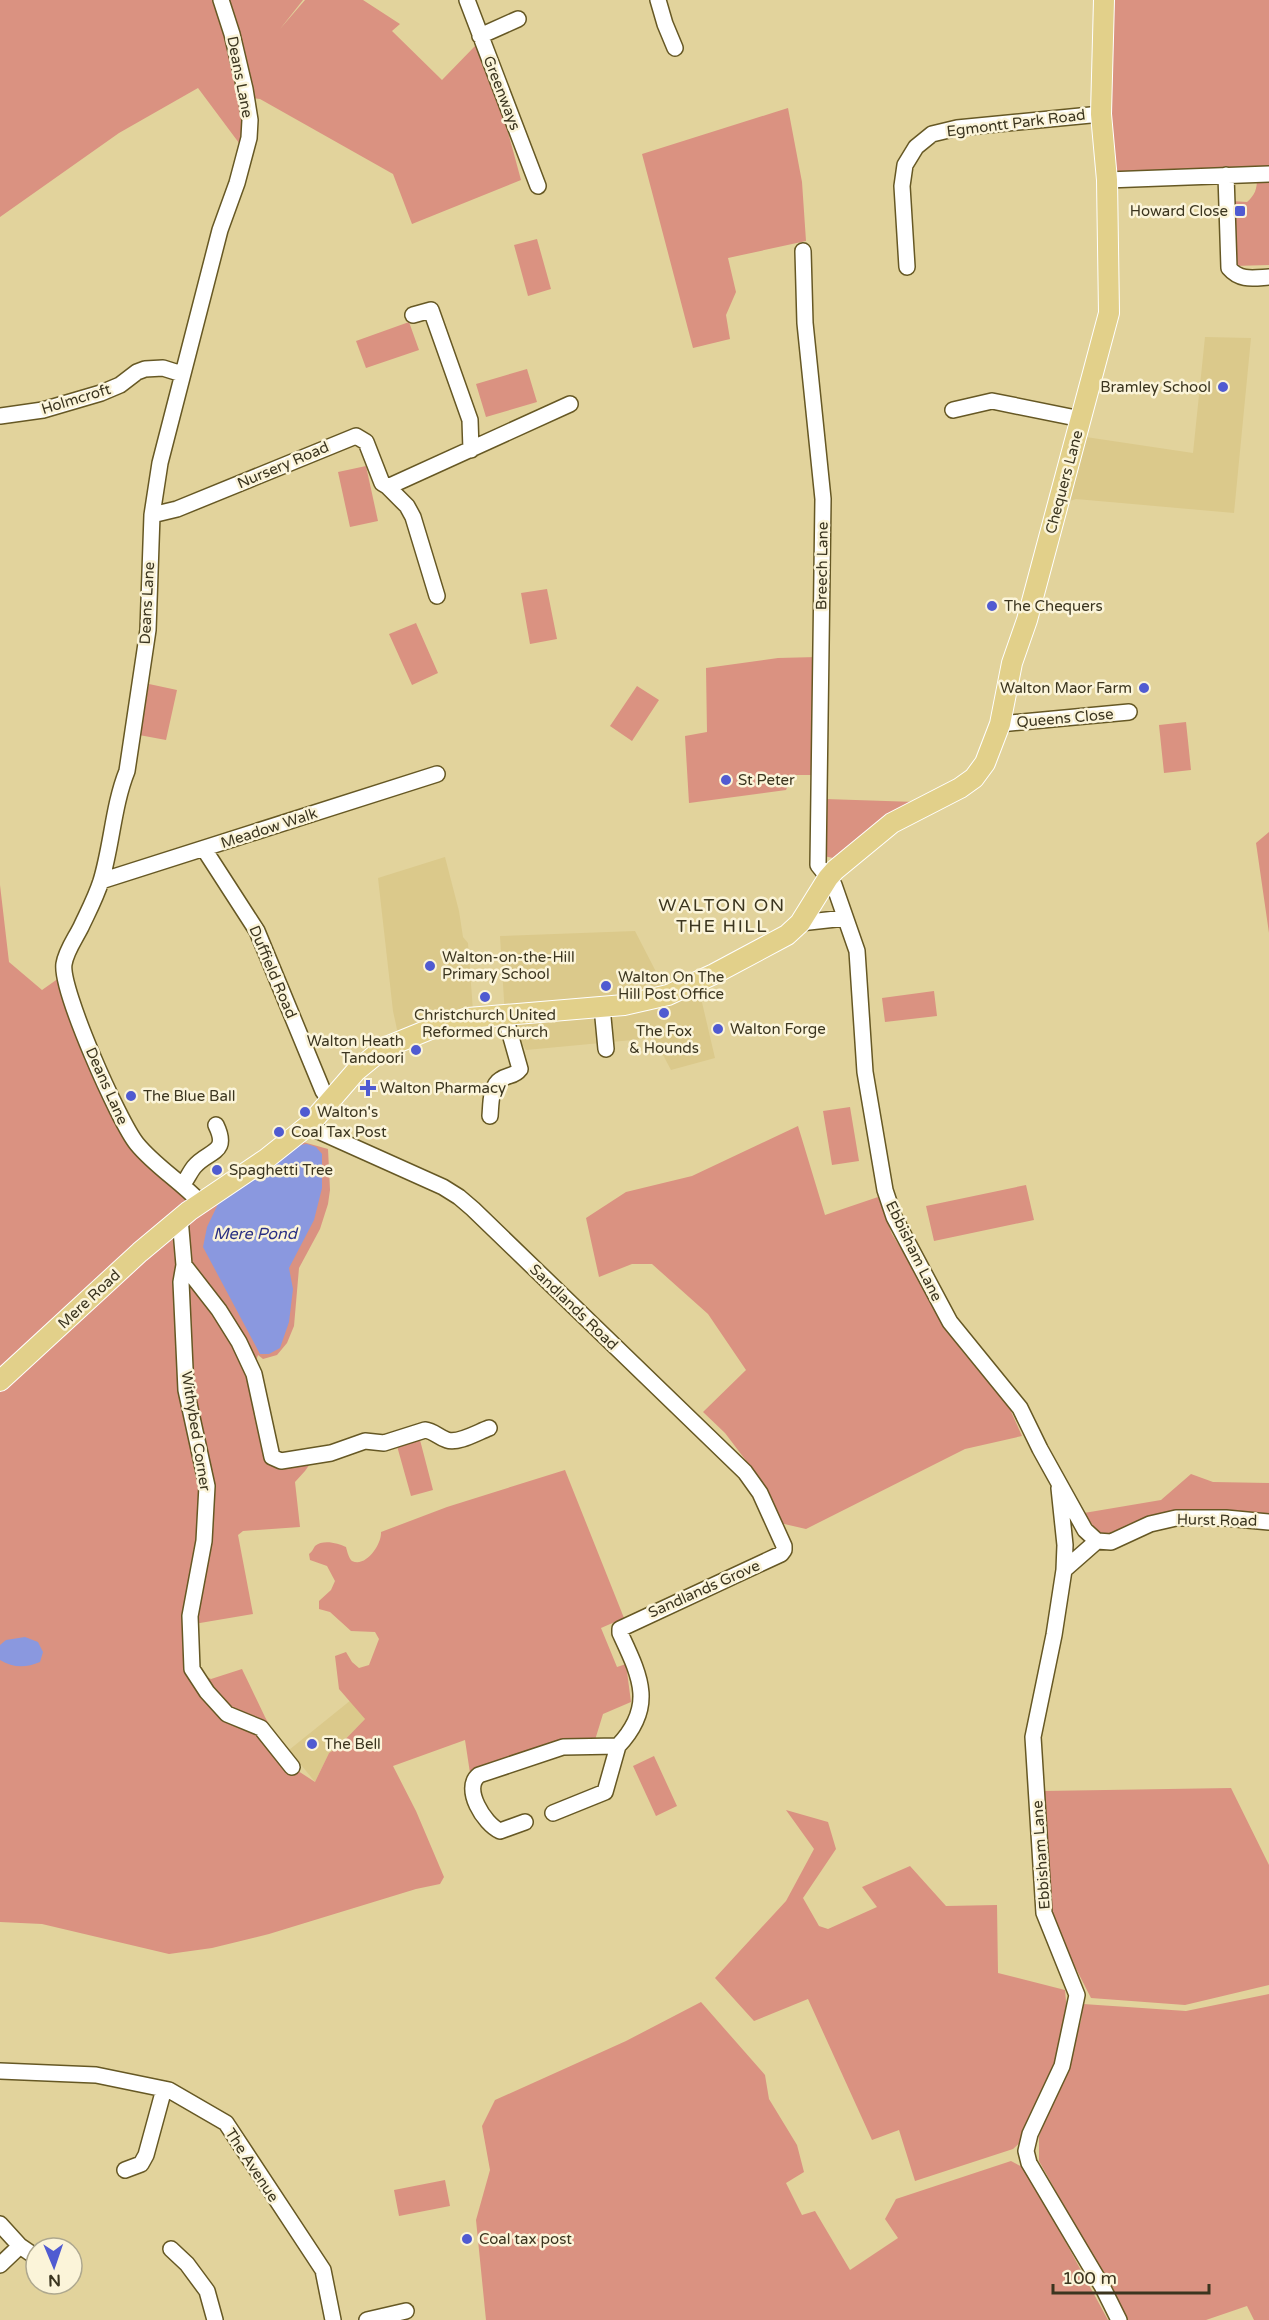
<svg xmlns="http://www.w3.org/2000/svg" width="1269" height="2320" font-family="'Varela Round',sans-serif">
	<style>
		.built { fill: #dbc98b }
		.green { fill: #da9281 }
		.water { fill: #8a98df }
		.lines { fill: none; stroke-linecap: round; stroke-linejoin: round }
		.minor-casing { stroke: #665824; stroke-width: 18 }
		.major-casing { stroke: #fff; stroke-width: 22 }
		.minor { stroke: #fff; stroke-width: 15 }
		.major { stroke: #e2d08a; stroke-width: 20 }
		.poi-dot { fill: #505bd1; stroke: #fbf4d9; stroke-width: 2 }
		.labels { text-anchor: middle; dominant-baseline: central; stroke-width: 5; stroke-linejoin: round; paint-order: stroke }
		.street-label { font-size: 15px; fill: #3b351f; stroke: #fbf4d9 }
		.poi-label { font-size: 15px; fill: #3b351f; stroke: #fbf4d9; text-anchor: start }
		.water-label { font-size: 16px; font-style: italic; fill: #2b3183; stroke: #fbf4d9 }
		.quarter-label { font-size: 18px; letter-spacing: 1.5px; fill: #3b351f; stroke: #fbf4d9 }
	</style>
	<rect width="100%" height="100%" fill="#e2d39c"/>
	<!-- built -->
	<path class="built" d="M1205,337L1251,338L1234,513L1076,499L1061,504L1079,436L1193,453Z
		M445,857L459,911L463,937L468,943L473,1011L398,1034L393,1011L378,878Z
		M635,931L668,995L697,981L715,1058L671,1070L654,1038L526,1050L505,1016L500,936Z
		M351,1700L365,1719L337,1748L329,1753L315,1782L289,1750Z"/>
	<!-- green -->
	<path class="green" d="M0,0H303L280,29L305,0H363L400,24L392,31L442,80L476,45L508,132L521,180L412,224L393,174L260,99L242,97L244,123L239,143L198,88L119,133L0,217Z
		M1112,0H1269V170L1114,175L1109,116Z
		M788,108L802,182L806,241L728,258L736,292L726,315L730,339L693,348L642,154Z
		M1257,179H1269V265L1234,266L1231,201L1247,202C1255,195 1257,189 1257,179Z
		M537,239L551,289L528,296L514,245Z
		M409,322L419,350L366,368L356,341Z
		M527,369L537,402L486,417L476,384Z
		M366,466L378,521L350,527L338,472Z
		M547,589L557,639L530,644L521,593Z
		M416,623L438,673L412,685L389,634Z
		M817,657L816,775H792L786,790L689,803L685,736L707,732L706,668L778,658Z
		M149,684L177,690L166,740L139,735Z
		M637,686L659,700L632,741L610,726Z
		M1186,722L1191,770L1164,773L1159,725Z
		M825,799L916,802L872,827L833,858L824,856Z
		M1269,832V933L1256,843Z
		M0,885L9,962L42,990L59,978L77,1035L118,1127L128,1142L188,1198L187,1203L0,1374Z
		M934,991L937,1016L885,1022L882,998Z
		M850,1107L859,1161L832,1165L823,1111Z
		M798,1126L825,1215L878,1197L892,1234L918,1276L936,1311L962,1351L1009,1407L1022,1436L965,1449L806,1529L780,1523L763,1483L725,1433L703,1412L746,1370L708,1314L652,1264H632L599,1277L586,1218L626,1192L692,1176Z
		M303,1142L328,1149L330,1190L328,1204L320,1229L299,1268L294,1326L287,1343L277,1355L263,1359L258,1355L251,1375L267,1452L312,1461L305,1471L295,1482L300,1527L243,1531L238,1535L253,1614L194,1624L192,1669L211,1679L242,1669L265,1717L292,1767L315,1782L329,1753L337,1748L365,1719L339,1689L335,1656L346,1652L352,1662L359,1668L369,1665L379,1639L375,1632L351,1631L330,1612L319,1609V1601L331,1590L335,1581L327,1566L310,1560L309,1554C312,1552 313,1549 315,1546C323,1539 338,1543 346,1547C347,1551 349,1559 352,1561C366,1568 382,1544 381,1532L447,1507L565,1470L624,1618L601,1628L617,1667L626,1664L631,1702L603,1714L595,1740L542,1747L470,1773L465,1740L393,1766L416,1811L444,1877L440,1884L416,1889L269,1934L212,1948L169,1954L42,1924L0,1922V1392L173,1232L175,1260L203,1283C192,1265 183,1243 189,1221Z
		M1026,1185L1034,1220L934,1241L926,1206Z
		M420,1440L433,1490L411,1496L397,1446Z
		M1191,1474L1213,1482L1269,1483V1515L1143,1521L1100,1536L1084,1513L1161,1500Z
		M654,1756L677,1806L656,1816L633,1766Z
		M1231,1788L1269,1865V1985L1185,2005L1091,1998L1064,1945L1049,1911L1043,1791Z
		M786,1810L828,1822L836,1849L803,1898L819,1926L828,1929L877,1907L862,1887L910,1866L946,1906L997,1905L998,1973L1065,1990L1067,2013L1055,2064L1029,2117L1023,2140L1013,2149L915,2181L899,2130L872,2140L808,1999L754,2021L715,1978L786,1901L814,1849Z
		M1269,1994V2320H1254L1247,2306L1206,2320H1128L1039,2161V2136L1081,2021L1083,2004L1186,2011Z
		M701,2002L765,2075L769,2099L797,2145L804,2172L786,2183L802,2215L815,2211L850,2270L898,2238L885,2219L896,2199L1011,2161L1026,2169L1108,2320H486L476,2220L490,2170L482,2126L495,2100L626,2041Z
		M445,2180L450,2206L399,2216L394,2190Z"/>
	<!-- water -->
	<path class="water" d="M307,1144L316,1147L322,1154V1188L314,1220L289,1268L293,1289L289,1322L280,1348L269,1354H260L203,1247L207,1227L220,1200L300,1145Z
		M25,1637L38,1642L43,1652L40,1662C26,1668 13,1668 0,1660V1645L6,1640Z"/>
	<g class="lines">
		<!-- minor casing -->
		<g class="minor-casing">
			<path id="minor" d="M467,0L538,186
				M658,0L665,24L675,48
				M480,36L518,19
				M1226,175L1229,268C1240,281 1253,278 1269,277
				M1107,180L1269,174
				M803,251L805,323L823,499L818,865L834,885L857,951L865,1072L885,1190L894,1217L950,1322L1020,1408L1040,1449L1085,1530L1097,1541
				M907,267L902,186L905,165L916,147L932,134L957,128L1101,114
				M413,315L431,310L470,420L471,450
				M953,410L992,401L1081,419
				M0,416L43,410L101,393L120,385L137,372L145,369L163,368L182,374
				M387,486L407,506L413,517L437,596
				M152,515L177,509L356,436L366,442L382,483L387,486L392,485L570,404
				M1000,724L1129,712
				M204,849L257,931L323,1091L330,1101
				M101,881L437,774
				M800,923L845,918
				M602,1007L606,1049
				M490,1116C491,1106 490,1086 500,1080C508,1074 514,1077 520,1069L505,1016
				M310,1124L316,1130L443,1187L459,1197L473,1209L745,1472L760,1493L784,1546V1550L781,1554L620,1629V1633C640,1676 656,1706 618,1746L563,1747L479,1775C462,1788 484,1824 500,1831L525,1822
				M183,1184C187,1179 190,1172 194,1167C208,1150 230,1154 216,1125
				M200,1202C180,1181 155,1166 137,1144C119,1122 60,989 64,964C66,951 75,939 81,927C88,912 96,897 101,881C112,845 113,806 127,771L148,630L152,515L160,463L220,230L237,183L249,138L250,120L245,89L232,34L221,0
				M180,1218L184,1265L219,1310L239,1342L254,1374L272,1457L281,1461L331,1453L365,1441L384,1443L425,1430C434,1431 438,1437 447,1440C458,1444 478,1432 489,1428
				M184,1265L181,1282L186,1390L207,1486L204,1541L190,1616L192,1669L207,1692L227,1714L261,1728L292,1767
				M1059,1488L1065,1545L1064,1570L1054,1635L1033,1737L1044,1913L1077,1995L1062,2066L1030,2134L1026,2151L1029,2163L1102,2286L1119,2320
				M1097,1541L1111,1542L1150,1524L1176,1518H1226L1269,1522
				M1064,1570L1097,1541
				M553,1813L605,1792L618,1746
				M0,2071L96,2075L169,2090L226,2123L323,2270L333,2320
				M125,2170L141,2164L146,2155L164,2089
				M0,2224L20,2246L36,2257
				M171,2249L187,2264L207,2291L215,2320
				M0,2265L20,2246
				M367,2320L406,2311"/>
		</g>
		<!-- major casing -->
		<g class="major-casing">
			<path id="major" d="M0,1381L140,1252L189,1211L266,1159L310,1124L356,1071L384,1048L428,1030L468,1018L624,1005L668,995L714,974L787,935L800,923L828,878L835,870L892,823L960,788L974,778L985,763L1000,724L1012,663L1027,620L1109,313L1107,180L1101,114L1104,0"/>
		</g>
		<!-- minor -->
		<use href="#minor" class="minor"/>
		<!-- major -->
		<use href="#major" class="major"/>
	</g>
	<!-- markers -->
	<g class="poi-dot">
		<rect x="1234" y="205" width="12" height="12" rx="3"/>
		<circle cx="1223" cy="387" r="6"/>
		<circle cx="992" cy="606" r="6"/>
		<circle cx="1144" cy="688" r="6"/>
		<circle cx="726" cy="780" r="6"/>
		<circle cx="430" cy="966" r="6"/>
		<circle cx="606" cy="986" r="6"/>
		<circle cx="485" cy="997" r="6"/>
		<circle cx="664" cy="1013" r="6"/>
		<circle cx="718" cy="1029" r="6"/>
		<circle cx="416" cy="1050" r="6"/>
		<path d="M365 1079h6v6h6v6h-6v6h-6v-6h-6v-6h6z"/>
		<circle cx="131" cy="1096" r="6"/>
		<circle cx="305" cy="1112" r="6"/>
		<circle cx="279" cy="1132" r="6"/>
		<circle cx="217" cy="1170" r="6"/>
		<circle cx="312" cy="1744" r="6"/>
		<circle cx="467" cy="2239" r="6"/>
	</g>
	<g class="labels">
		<!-- street labels -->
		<g class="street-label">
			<text transform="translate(240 77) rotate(79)">Deans Lane</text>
			<text transform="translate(502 93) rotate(69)">Greenways</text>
			<text transform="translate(1016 123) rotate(-7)">Egmontt Park Road</text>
			<text transform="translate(76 399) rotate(-17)">Holmcroft</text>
			<text transform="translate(283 465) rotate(-23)">Nursery Road</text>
			<text transform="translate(1064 482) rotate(-75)">Chequers Lane</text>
			<text transform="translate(822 566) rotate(-89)">Breech Lane</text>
			<text transform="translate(147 603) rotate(-87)">Deans Lane</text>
			<text transform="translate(1065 718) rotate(-5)">Queens Close</text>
			<text transform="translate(269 828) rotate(-18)">Meadow Walk</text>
			<text transform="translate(273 972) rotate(67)">Duffield Road</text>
			<text transform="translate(107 1086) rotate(66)">Deans Lane</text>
			<text transform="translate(914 1251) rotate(64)">Ebbisham Lane</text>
			<text transform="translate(89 1299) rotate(-43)">Mere Road</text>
			<text transform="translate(574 1307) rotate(44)">Sandlands Road</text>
			<text transform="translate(196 1431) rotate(81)">Withybed Corner</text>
			<text transform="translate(1217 1520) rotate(1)">Hurst Road</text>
			<text transform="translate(704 1589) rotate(-24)">Sandlands Grove</text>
			<text transform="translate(1041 1855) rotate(-94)">Ebbisham Lane</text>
			<text transform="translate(252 2165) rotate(57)">The Avenue</text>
		</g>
		<!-- poi labels -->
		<g class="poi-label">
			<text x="1228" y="211" text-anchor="end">Howard Close</text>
			<text x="1211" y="387" text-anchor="end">Bramley School</text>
			<text x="1004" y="606">The Chequers</text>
			<text x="1132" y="688" text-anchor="end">Walton Maor Farm</text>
			<text x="738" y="780">St Peter</text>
			<text x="442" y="957">Walton-on-the-Hill<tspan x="442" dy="17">Primary School</tspan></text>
			<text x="618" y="977">Walton On The<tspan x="618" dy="17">Hill Post Office</tspan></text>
			<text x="485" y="1015" text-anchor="middle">Christchurch United<tspan x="485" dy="17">Reformed Church</tspan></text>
			<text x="730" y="1029">Walton Forge</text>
			<text x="664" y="1031" text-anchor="middle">The Fox<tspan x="664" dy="17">&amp; Hounds</tspan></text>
			<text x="404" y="1041" text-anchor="end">Walton Heath<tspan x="404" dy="17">Tandoori</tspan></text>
			<text x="380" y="1088">Walton Pharmacy</text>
			<text x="143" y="1096">The Blue Ball</text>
			<text x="317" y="1112">Walton's</text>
			<text x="291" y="1132">Coal Tax Post</text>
			<text x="229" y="1170">Spaghetti Tree</text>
			<text x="324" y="1744">The Bell</text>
			<text x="479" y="2239">Coal tax post</text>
		</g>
		<!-- water labels -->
		<g class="water-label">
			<text x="255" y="1234">Mere Pond</text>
		</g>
		<!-- quarter labels -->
		<g class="quarter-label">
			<text x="722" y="905">WALTON ON<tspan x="722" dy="21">THE HILL</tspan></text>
		</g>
	</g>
	<!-- north arrow -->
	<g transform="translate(54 2266) rotate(178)"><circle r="28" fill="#fbf4d9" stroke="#aea88f" stroke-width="1.5"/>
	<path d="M0-4.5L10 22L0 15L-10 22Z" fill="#505bd1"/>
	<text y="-9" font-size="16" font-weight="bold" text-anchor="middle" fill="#3b351f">N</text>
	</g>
	<!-- scale -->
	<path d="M1053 2284v9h156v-9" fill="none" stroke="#3b351f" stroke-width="3"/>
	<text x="1062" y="2284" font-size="18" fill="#3b351f" stroke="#fbf4d9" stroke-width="4.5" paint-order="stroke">100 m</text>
</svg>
